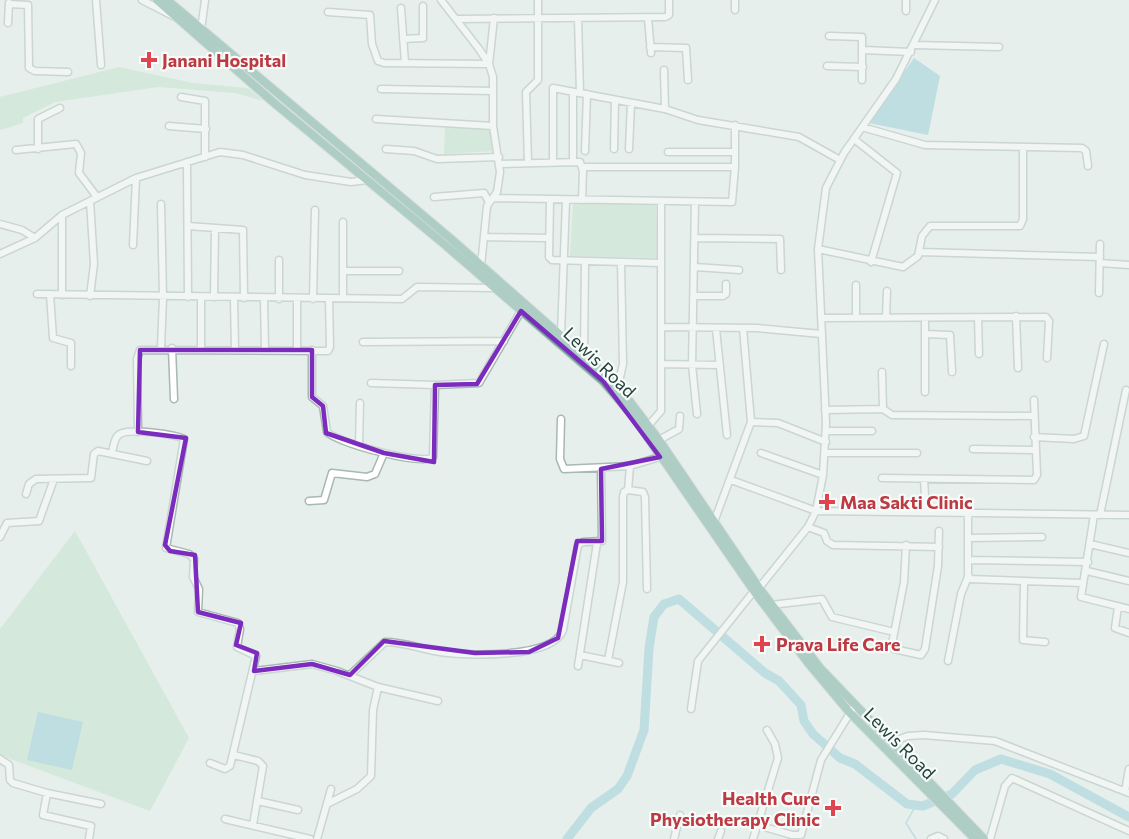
<svg xmlns="http://www.w3.org/2000/svg" width="1129" height="839" font-family="Commissioner,sans-serif">
	<style>
		.green { fill: #bfe0c8 }
		.water { fill: #8ec9d4 }
		.lines { fill: none; stroke-linecap: round; stroke-linejoin: round }
		.stream { stroke: #8ec9d4; stroke-width: 1.5 }
		.river { stroke: #8ec9d4; stroke-width: 9 }
		.minor-casing { stroke: #a8b8b2; stroke-width: 9 }
		.major-casing { stroke: #c2cac8; stroke-width: 10 }
		.minor { stroke: #fff; stroke-width: 6 }
		.major { stroke: #6aa596; stroke-width: 8 }
		.marked { fill: none; stroke: #7b2cbf; stroke-width: 4.5; stroke-linejoin: round }
		.health-dot { fill: #e0444e; stroke: #f7fbf9; stroke-width: 2 }
		.labels { text-anchor: middle; dominant-baseline: central; stroke-width: 4.5; stroke-linejoin: round; paint-order: stroke }
		.health-label { font-size: 18px; font-weight: bold; fill: #be3a42; stroke: #f7fbf9; text-anchor: start }
		.street-label { font-size: 18px; fill: #24423a; stroke: #f7fbf9 }
	</style>
	<rect width="100%" height="100%" fill="#e6efeb"/>
	<!-- green -->
	<path class="green" d="M119,67L193,83L248,88L264,101L235,93L158,87L55,102L23,118V123L0,130V97Z
		M445,124L491,125L495,151L444,154Z
		M573,203L656,204L657,258L570,256Z
		M75,531L189,738L150,811L0,755V629Z"/>
	<!-- water -->
	<path class="water" d="M914,58L940,76L928,135L869,123Z
		M38,712L83,722L72,770L27,760Z"/>
	<g class="lines">
		<!-- stream -->
		<path class="stream" d="M916,805L906,823L916,839"/>
		<!-- river -->
		<path class="river" d="M567,839L591,808L618,789L627,776L644,730L649,648L654,617L664,604L679,599L765,673L779,681L801,705L804,721L813,734L840,758L855,764L907,804L923,806L952,794L975,770L1001,759L1050,774L1129,817"/>
		<!-- minor casing -->
		<g class="minor-casing">
			<path id="minor" d="M96,0L101,65
				M142,0L173,16
				M441,0L479,49L489,64L493,77V126L500,172L497,192L487,206L481,266
				M735,0V10
				M906,0V11
				M9,4L28,5L29,68L35,71L68,72
				M401,8L405,63
				M328,12L370,15L372,44L378,61L384,63L489,64L494,18
				M578,18L580,93
				M648,18L651,53
				M457,19L665,17L669,15V0
				M8,23L9,3
				M201,30L205,0
				M829,36L862,37V80
				M403,39L423,38V6
				M915,45L999,47
				M650,47L686,48L688,80
				M863,50L911,52
				M827,66L863,67
				M664,70L665,109
				M381,89L493,91
				M573,92V161
				M181,97L205,101V157
				M376,119L493,126
				M169,126L206,129
				M862,127L925,145L1082,148L1086,151L1088,166
				M854,139L897,173L871,262
				M38,149V119L60,108
				M386,149L414,151L437,159L499,157
				M614,149L615,101
				M629,149L631,103
				M16,150L76,144L81,153L79,173L97,197
				M585,151L587,94
				M668,152H735
				M187,162L188,297
				M553,162V88L665,109L698,120L799,137L840,160
				M528,163L526,92L538,80V0
				M500,164L580,162L583,171L582,200
				M582,167H735
				M434,197L484,193L489,202
				M494,198L732,202L735,167V125
				M550,200L549,257L552,260L661,263
				M90,201L94,264L90,296
				M695,202L692,365L697,414
				M0,224L22,230L35,238
				M188,226L243,230L244,298
				M484,237L548,238
				M695,238L780,239L781,270
				M133,245L136,178
				M818,249L903,267L918,256L922,236L930,226H1020L1023,219V147
				M920,252L1100,257
				M0,254L35,238L62,215L136,178L220,152L243,155L305,175L351,182L367,180
				M279,260V299
				M1100,263L1129,265
				M695,267L739,270
				M343,271H399
				M1099,293L1100,244
				M37,294L402,299L417,287L494,288
				M50,294L53,338L71,343V366
				M62,295V215
				M694,296H723L726,294V284
				M214,297L215,228
				M234,298L235,349
				M343,298V222
				M264,299L265,349
				M297,299V349
				M313,299L315,210
				M1016,316L1018,368
				M856,317V285
				M821,318L1046,317L1049,321L1047,358
				M886,318L887,291
				M925,318V392
				M978,318L979,354
				M662,327L757,328L821,334
				M716,329L727,435
				M561,334L566,200
				M925,334L950,335L952,372
				M363,342L504,341
				M161,348L163,297L161,204
				M172,348L174,399
				M201,349V297
				M312,350V397L323,406L327,432C337,443 423,466 433,457L435,385
				M584,354L585,262
				M661,364L720,365
				M882,372L883,409L892,415L1034,416
				M371,383L435,385L479,383L521,311
				M618,386L623,364L621,262
				M825,410L883,409
				M561,419L560,459L564,469L630,466L660,457
				M751,422L778,423L826,442
				M648,426L661,411V201
				M826,431H872
				M138,432L137,359L140,350L328,351L330,347L329,299
				M1034,437L1074,439L1084,436L1104,344
				M659,440L679,429L680,416
				M359,445L360,403
				M973,449L1036,450
				M112,452C114,446 114,437 120,434C130,428 174,434 184,439L166,548L189,554L194,559L193,577L199,589L198,612L238,623L240,629L237,647L256,656L230,766L225,769L210,763
				M761,453L823,475
				M826,453H917
				M882,478L1034,480L1037,475L1034,400
				M924,479L926,512
				M731,480L816,511L1129,515
				M628,490L643,492L645,497L647,589
				M26,494L29,484L36,479L91,478L94,454L98,451L147,461
				M309,501L324,500L332,473L367,477L375,474L384,453
				M968,512V574L970,579L1083,583
				M1094,515L1081,597L1129,609
				M1100,515L1126,390
				M714,522L751,422L743,328
				M808,527L824,533L827,541L833,545L939,547
				M0,537L7,523L39,521L54,479
				M968,538L1042,537
				M1090,544L1129,553
				M906,545L904,582L892,644L894,649L921,655L925,649L938,566L939,531
				M968,560L1088,562
				M1087,571L1129,581
				M1024,581L1023,640L1045,642
				M759,588L808,527L816,511L823,475L826,423L818,249L826,188L844,153L896,79L935,0
				M771,605L822,599L832,617L894,632
				M1118,607L1115,628L1129,633
				M580,655L619,663
				M608,660L623,582V497L624,492L628,490L630,466
				M948,661L961,594L968,577
				M578,666L597,543
				M254,671L312,664L337,671L378,687L438,701
				M350,675L385,642C404,642 422,649 440,652C466,656 553,659 563,630L578,545L583,542L602,541L601,469
				M691,709L698,661L754,591
				M891,742L908,736L924,735L995,741L1129,793
				M234,755L258,761L263,766L253,825
				M0,759L9,765L10,780L13,783L47,793L101,804
				M1125,791L1129,769
				M47,793L43,815L91,826L89,839
				M258,801L298,810
				M327,804L357,789L371,776L373,710L378,687
				M225,819L310,839
				M757,825L792,835H801L821,760L855,705
				M317,839L331,789
				M674,839L680,815
				M718,839L721,831
				M753,839L778,758L775,744L767,730
				M931,839L938,836L944,839
				M990,839L1005,786L1012,778L1129,831"/>
		</g>
		<!-- major casing -->
		<g class="major-casing">
			<path id="major" d="M157,0L273,102L444,244L603,381L634,417L754,591L809,664L850,713L975,839
				M167,0L450,238L618,386L659,440L759,588L820,668L984,839"/>
		</g>
		<!-- minor -->
		<use href="#minor" class="minor"/>
		<!-- major -->
		<use href="#major" class="major"/>
	</g>
	<!-- marked area -->
	<path d="M0 0H1129V839H0ZM521,311L603,381L660,457L601,469L602,541H577L558,638L529,652L475,653L384,641L350,675L312,664L254,671L257,653L236,645L241,623L198,612L195,555L170,551L165,545L186,438L138,432L140,350H312V397L323,406L326,433L384,453L434,462L435,385L477,384Z" fill="#e6efeb" fill-opacity=".55" fill-rule="evenodd"/>
	<path class="marked" d="M521,311L603,381L660,457L601,469L602,541H577L558,638L529,652L475,653L384,641L350,675L312,664L254,671L257,653L236,645L241,623L198,612L195,555L170,551L165,545L186,438L138,432L140,350H312V397L323,406L326,433L384,453L434,462L435,385L477,384Z"/>
	<!-- markers -->
	<g class="health-dot">
		<path d="M146 51h6v6h6v6h-6v6h-6v-6h-6v-6h6z"/>
		<path d="M824 493h6v6h6v6h-6v6h-6v-6h-6v-6h6z"/>
		<path d="M759 635h6v6h6v6h-6v6h-6v-6h-6v-6h6z"/>
		<path d="M830 799h6v6h6v6h-6v6h-6v-6h-6v-6h6z"/>
	</g>
	<g class="labels">
		<!-- health labels -->
		<g class="health-label">
			<text x="162" y="60">Janani Hospital</text>
			<text x="840" y="502">Maa Sakti Clinic</text>
			<text x="776" y="644">Prava Life Care</text>
			<text x="820" y="798" text-anchor="end">Health Cure<tspan x="820" dy="21">Physiotherapy Clinic</tspan></text>
		</g>
		<!-- street labels -->
		<g class="street-label">
			<text transform="translate(600 362) rotate(44)">Lewis Road</text>
			<text transform="translate(900 743) rotate(45)">Lewis Road</text>
		</g>
	</g>
</svg>
